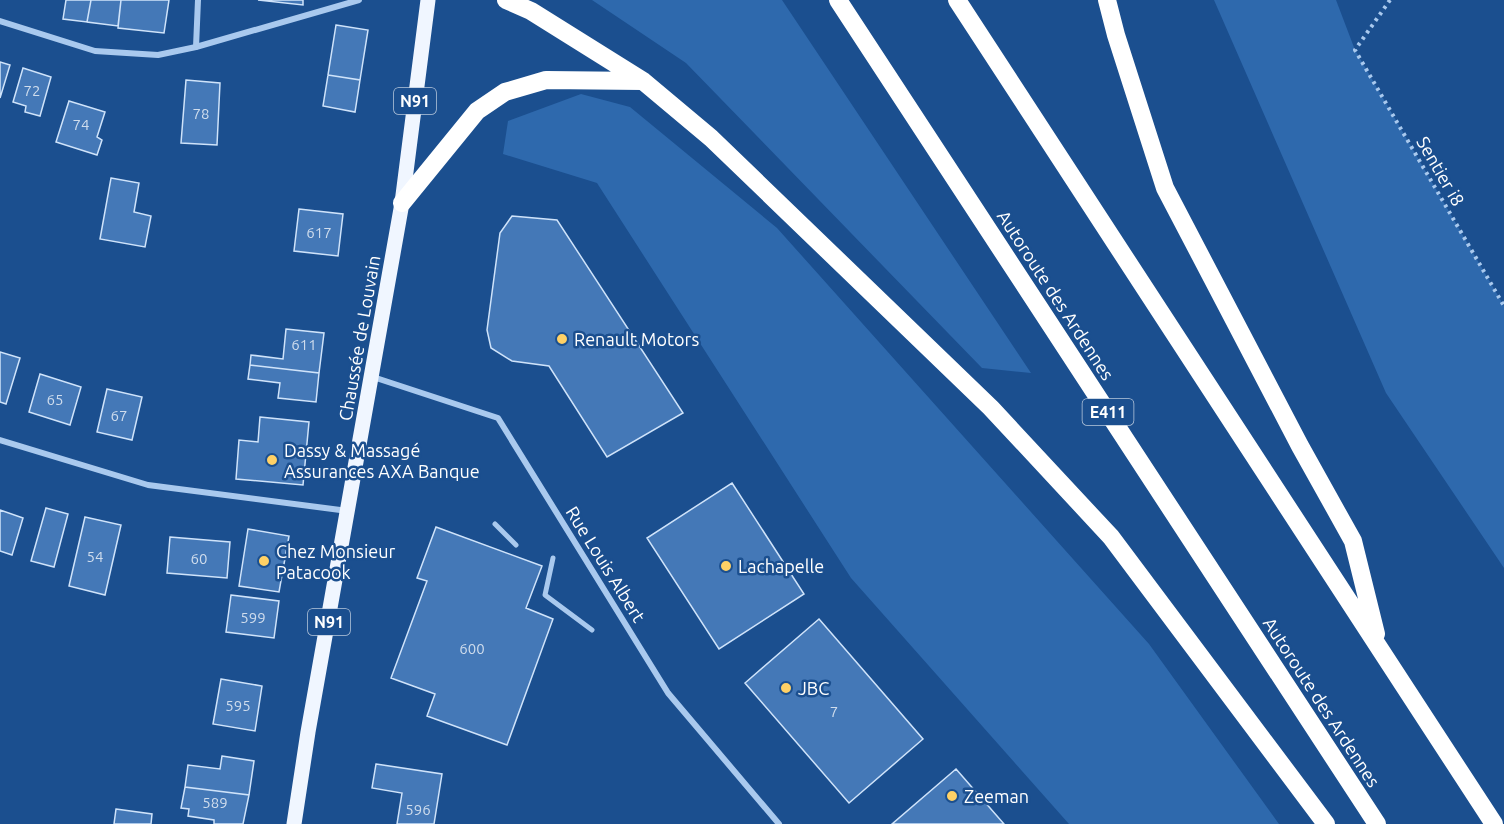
<svg xmlns="http://www.w3.org/2000/svg" width="1504" height="824" font-family="Ubuntu,sans-serif">
	<style>
		.green { fill: #2e69ad }
		.building { fill: #4478b7; stroke: #cfe3fa; stroke-width: 1.5 }
		.lines { fill: none; stroke-linecap: round; stroke-linejoin: round }
		.path { stroke: #a9c9ee; stroke-width: 4; stroke-dasharray: 3 4.5; stroke-linecap: butt }
		.pedestrian { stroke: #a9c9ee; stroke-width: 5 }
		.minor { stroke: #a9c9ee; stroke-width: 6 }
		.primary { stroke: #f0f6ff; stroke-width: 15 }
		.motorway { stroke: #fff; stroke-width: 18 }
		.poi-dot { fill: #ffd166; stroke: #1b4f8f; stroke-width: 2 }
		.labels { text-anchor: middle; dominant-baseline: central; stroke-width: 5; stroke-linejoin: round; paint-order: stroke }
		.number-label { font-size: 15px; fill: #d0dded }
		.shield { fill: #1b4f8f; stroke: #bbcadd; stroke-width: 1.5 }
		.shield-label { font-size: 16px; font-weight: bold; fill: #fff }
		.street-label { font-size: 18px; fill: #fff; stroke: #1b4f8f }
		.poi-label { font-size: 18px; fill: #fff; stroke: #1b4f8f; text-anchor: start }
	</style>
	<rect width="100%" height="100%" fill="#1b4f8f"/>
	<!-- green -->
	<path class="green" d="M592,0H782L1031,373L982,368L686,63Z
		M1214,0H1336L1355,50L1504,306V568L1386,393Z
		M581,94L630,107L777,228L1149,644L1279,824H1069L851,578L597,183L503,154L508,121Z"/>
	<!-- building -->
	<path class="building" d="M66,0H91L87,22L63,19Z
		M91,0H121L118,26L87,22Z
		M121,0H169L164,33L118,28Z
		M258,0H303V5Z
		M336,25L368,30L360,80L328,75Z
		M0,62L10,65L0,98Z
		M23,68L51,77L40,116L25,112L26,106L13,102Z
		M328,75L360,80L355,112L323,106Z
		M186,80L220,83L217,145L181,143Z
		M69,101L105,112L97,137L102,140L97,155L56,142Z
		M111,178L139,183L134,212L151,216L145,247L100,239Z
		M299,209L343,214L338,256L294,251Z
		M512,216L557,220L683,413L607,457L549,366L512,361L491,348L487,330L500,233Z
		M286,329L324,333L319,373L250,365L251,355L283,359Z
		M0,352L20,358L6,404L0,402Z
		M250,365L319,373L316,402L278,398L280,383L248,379Z
		M40,374L81,387L70,425L29,412Z
		M107,389L142,397L132,440L97,432Z
		M260,417L309,422L303,485L236,479L239,440L258,442Z
		M732,483L804,594L719,649L647,538Z
		M46,508L68,514L54,567L31,561Z
		M0,510L23,518L12,555L0,551Z
		M85,517L121,525L105,595L69,586Z
		M436,527L542,566L526,608L553,619L507,745L427,716L435,694L391,678L427,581L417,578Z
		M248,529L289,536L279,592L239,586Z
		M170,537L230,542L227,578L167,573Z
		M231,595L279,601L274,638L226,632Z
		M819,619L923,739L849,803L745,683Z
		M221,679L262,686L255,731L213,724Z
		M222,756L254,761L249,795L185,787L188,765L220,769Z
		M376,764L442,774L434,824H397L402,793L372,788Z
		M956,769L1004,824H892Z
		M185,787L249,795L243,824H214V820L188,816L189,809L181,808Z
		M116,809L152,814L151,824H114Z"/>
	<g class="lines">
		<!-- path -->
		<path class="path" d="M1390,0L1355,50L1504,306"/>
		<!-- pedestrian -->
		<path class="pedestrian" d="M495,524L516,545
			M553,558L545,595L592,630"/>
		<!-- minor -->
		<path class="minor" d="M0,21L95,51L158,55L196,47L359,0
			M196,47L198,0
			M373,377L498,418L668,693L779,824
			M0,440L148,485L348,511"/>
		<!-- primary -->
		<path class="primary" d="M294,824L308,732L402,203L428,0"/>
		<!-- motorway -->
		<path class="motorway" d="M506,0L531,11L643,81L711,138L991,408L1111,537L1326,824
			M838,0L1377,824
			M957,0L1494,824
			M1107,0L1116,35L1165,188L1300,446L1353,541L1376,634
			M402,203L477,111L505,92L546,80L643,81"/>
	</g>
	<!-- markers -->
	<g class="poi-dot">
		<circle cx="562" cy="339" r="6"/>
		<circle cx="272" cy="460" r="6"/>
		<circle cx="264" cy="561" r="6"/>
		<circle cx="726" cy="566" r="6"/>
		<circle cx="786" cy="688" r="6"/>
		<circle cx="952" cy="796" r="6"/>
	</g>
	<g class="labels">
		<!-- number labels -->
		<g class="number-label">
			<text x="32" y="90">72</text>
			<text x="201" y="113">78</text>
			<text x="81" y="124">74</text>
			<text x="319" y="232">617</text>
			<text x="304" y="344">611</text>
			<text x="55" y="399">65</text>
			<text x="119" y="415">67</text>
			<text x="95" y="556">54</text>
			<text x="199" y="558">60</text>
			<text x="253" y="617">599</text>
			<text x="472" y="648">600</text>
			<text x="238" y="705">595</text>
			<text x="834" y="711">7</text>
			<text x="215" y="802">589</text>
			<text x="418" y="809">596</text>
		</g>
		<!-- shield labels -->
		<g class="shield">
			<rect x="394" y="88" width="42" height="26" rx="4.5"/>
			<rect x="1082.5" y="399" width="51" height="26" rx="4.5"/>
			<rect x="308" y="609" width="42" height="26" rx="4.5"/>
		</g>
		<g class="shield-label">
			<text x="415" y="101">N91</text>
			<text x="1108" y="412">E411</text>
			<text x="329" y="622">N91</text>
		</g>
		<!-- street labels -->
		<g class="street-label">
			<text transform="translate(1441 171) rotate(60)">Sentier i8</text>
			<text transform="translate(1056 295) rotate(57)">Autoroute des Ardennes</text>
			<text transform="translate(359 338) rotate(-80)">Chaussée de Louvain</text>
			<text transform="translate(606 564) rotate(58)">Rue Louis Albert</text>
			<text transform="translate(1322 702) rotate(57)">Autoroute des Ardennes</text>
		</g>
		<!-- poi labels -->
		<g class="poi-label">
			<text x="574" y="339">Renault Motors</text>
			<text x="284" y="450">Dassy &amp; Massagé<tspan x="284" dy="21">Assurances AXA Banque</tspan></text>
			<text x="276" y="551">Chez Monsieur<tspan x="276" dy="21">Patacook</tspan></text>
			<text x="738" y="566">Lachapelle</text>
			<text x="798" y="688">JBC</text>
			<text x="964" y="796">Zeeman</text>
		</g>
	</g>
</svg>
